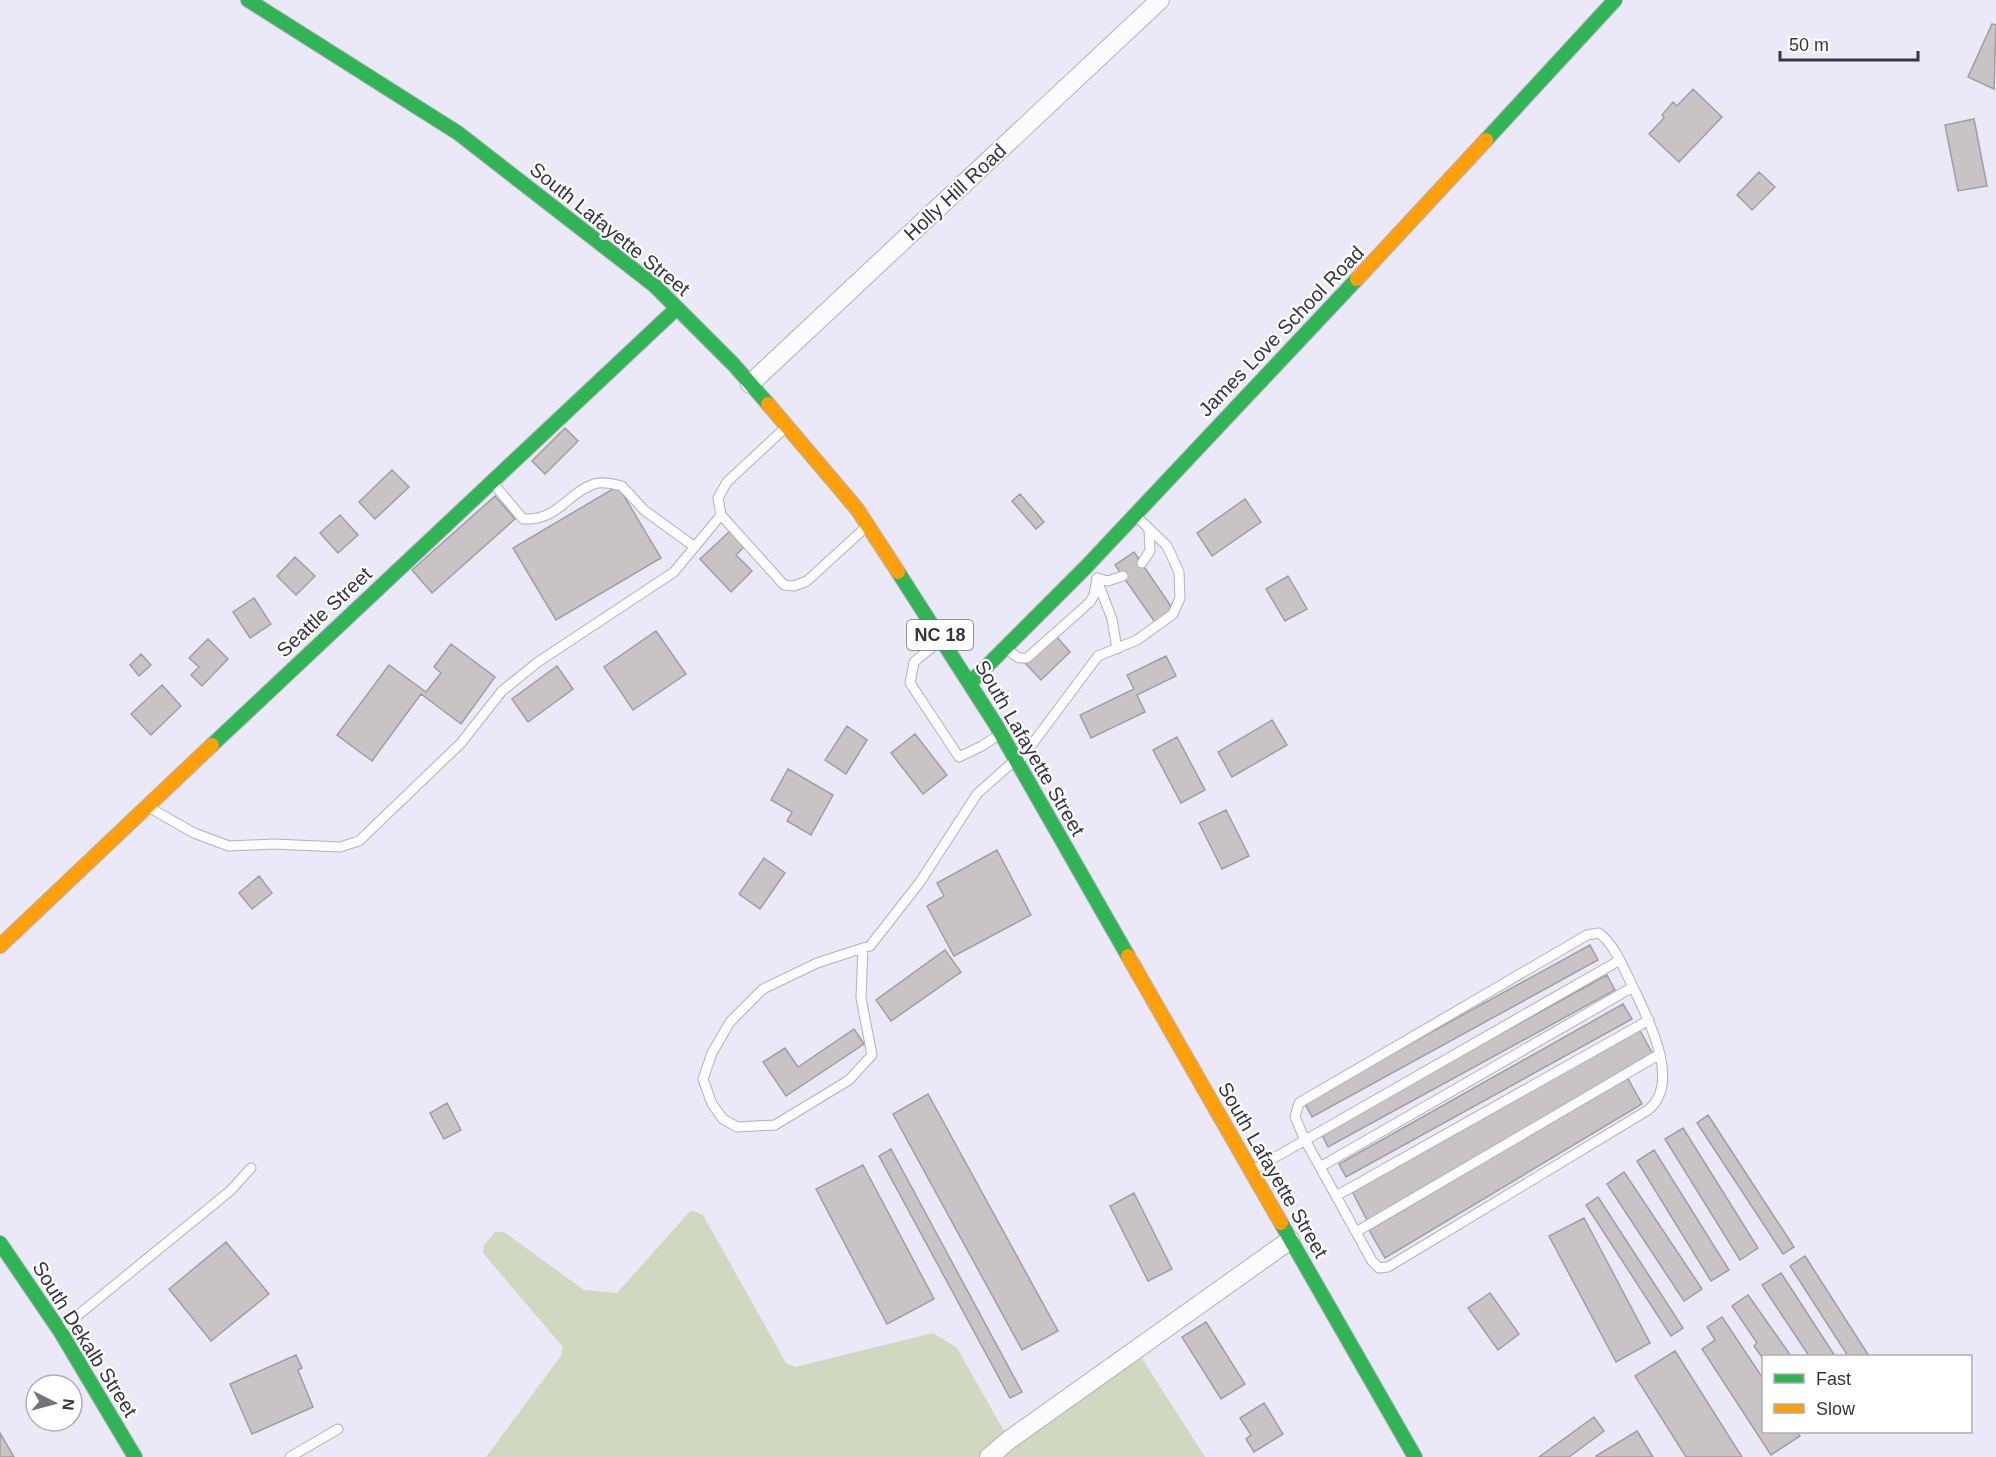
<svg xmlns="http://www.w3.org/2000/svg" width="1996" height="1457" font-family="Arial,sans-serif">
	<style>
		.green { fill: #d0d8bf }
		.building { fill: #c9c3c6; stroke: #a29da1; stroke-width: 1.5 }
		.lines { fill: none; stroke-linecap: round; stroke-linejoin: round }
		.lane-casing { stroke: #b3b0bd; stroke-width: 11 }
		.street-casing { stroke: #b3b0bd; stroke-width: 20 }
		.fast-casing { stroke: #b3b0bd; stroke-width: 16 }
		.slow-casing { stroke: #b3b0bd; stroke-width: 16 }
		.lane { stroke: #fcfcfe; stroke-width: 9 }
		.street { stroke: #fcfcfe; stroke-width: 18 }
		.fast { stroke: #30b455; stroke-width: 14 }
		.slow { stroke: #ff9f0a; stroke-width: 14 }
		.labels { text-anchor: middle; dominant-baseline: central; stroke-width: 4.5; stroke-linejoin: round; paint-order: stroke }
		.shield { fill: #fff; stroke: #737179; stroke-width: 1.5 }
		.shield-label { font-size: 18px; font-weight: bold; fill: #373440 }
		.street-label { font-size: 20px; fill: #373440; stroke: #fff }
	</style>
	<rect width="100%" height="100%" fill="#ebe8f8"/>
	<!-- green -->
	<path class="green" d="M691,1210L703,1215L786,1363L795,1367L933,1333L957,1348L1009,1440L1136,1349L1205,1457H486L561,1356L563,1347L483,1253L484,1245L495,1232H504L584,1290L617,1293Z"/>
	<!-- building -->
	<path class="building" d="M1992,24L1996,25L1994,89L1968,77Z
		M1693,89L1722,117L1679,162L1649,134L1664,118L1662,115L1673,102L1677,106Z
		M1974,119L1987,186L1958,191L1945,125Z
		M1759,172L1775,187L1752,210L1737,195Z
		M565,428L578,441L545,474L532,461Z
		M392,470L409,487L375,519L359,502Z
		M618,486L661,558L556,620L513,548Z
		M1020,494L1044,522L1036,529L1012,501Z
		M495,496L515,519L432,593L412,570Z
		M1245,499L1261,522L1212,556L1197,533Z
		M340,515L358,535L338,553L320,533Z
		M730,531L744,547L736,555L752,571L731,592L700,559Z
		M1134,552L1177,615L1159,628L1115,565Z
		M295,557L315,576L296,595L277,576Z
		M1288,576L1307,609L1285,621L1266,589Z
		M254,598L271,624L250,638L233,612Z
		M656,631L686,674L633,710L604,667Z
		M1055,635L1070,652L1041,680L1025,663Z
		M208,639L228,659L202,686L191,675L199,667L189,658Z
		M451,644L495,677L461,724L421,694L372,761L337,735L389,665L426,692L441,673L434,667Z
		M141,654L151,665L139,676L130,665Z
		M1166,656L1176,676L1137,695L1145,712L1091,738L1080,715L1134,689L1127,675Z
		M557,666L573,689L528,722L512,699Z
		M162,685L181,706L151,735L131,714Z
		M1272,720L1287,745L1232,777L1218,752Z
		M847,726L867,740L846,774L825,760Z
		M915,734L947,775L923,794L891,753Z
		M1177,737L1205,790L1181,803L1153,750Z
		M788,769L833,795L811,835L787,821L792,812L771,800Z
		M1226,810L1249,856L1222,869L1199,823Z
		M997,850L1031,915L954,956L927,906L944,896L937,883Z
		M764,858L785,873L760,909L739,894Z
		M259,876L272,893L252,909L239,893Z
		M1590,945L1598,960L1312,1117L1304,1102Z
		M945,950L961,972L891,1021L876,1000Z
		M1607,975L1615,990L1328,1147L1321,1133Z
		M1623,1004L1632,1019L1346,1177L1339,1164Z
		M854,1029L864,1044L786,1096L763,1062L785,1048L798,1067Z
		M1639,1029L1654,1056L1368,1222L1352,1191Z
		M1627,1077L1642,1104L1385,1258L1369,1230Z
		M928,1094L1058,1331L1022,1350L893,1114Z
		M447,1103L461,1130L444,1139L430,1113Z
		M1708,1115L1794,1247L1783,1254L1697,1123Z
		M1683,1128L1758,1248L1740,1260L1665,1139Z
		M891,1149L1022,1392L1010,1398L879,1156Z
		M1654,1150L1729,1270L1711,1281L1637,1161Z
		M863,1165L934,1299L887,1324L816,1189Z
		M1624,1172L1702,1289L1684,1301L1607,1184Z
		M1134,1193L1172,1269L1148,1281L1110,1206Z
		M1598,1197L1683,1328L1671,1336L1586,1205Z
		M1584,1218L1650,1343L1616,1362L1549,1236Z
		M226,1242L269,1294L211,1341L169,1289Z
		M1805,1256L1869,1356H1848L1790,1266Z
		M1781,1273L1835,1356H1809L1762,1285Z
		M1490,1293L1519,1334L1498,1350L1468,1308Z
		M1748,1295L1791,1356H1764V1360L1754,1346L1757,1343L1732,1306Z
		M1722,1317L1764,1380V1432H1797L1800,1436L1771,1455L1702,1349L1715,1340L1707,1327Z
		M1206,1322L1245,1384L1221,1399L1182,1337Z
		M1675,1351L1742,1457H1686L1635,1376Z
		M296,1355L302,1368L298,1370L313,1407L252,1434L230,1384Z
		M1264,1403L1283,1434L1254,1452L1246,1439L1251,1435L1240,1418Z
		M1594,1417L1604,1431L1569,1457H1539Z
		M1637,1431L1653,1457H1597L1596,1456Z
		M0,1433L14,1457H0Z"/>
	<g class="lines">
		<!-- lane casing -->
		<g class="lane-casing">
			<path id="lane" d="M492,482L523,519C558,521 567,493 594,484C602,481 614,484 622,486L644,510L695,547
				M721,515L784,585L794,586L807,581L866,527
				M1142,563L1150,551L1149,531
				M1097,578L1108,581L1123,576
				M1097,580L1112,619L1117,649
				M938,642L914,662L910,683L959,757L982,746L997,736
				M1006,649L1019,658H1027L1090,602L1094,595L1097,578
				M1021,759L1098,656L1137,640L1173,614L1180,598L1179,572L1167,546L1136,516
				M150,808L194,833L229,846L274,844L340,847L359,841L461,743L502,691L538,662L674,572L721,515L718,498L727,482L784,429
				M1599,933C1616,946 1624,970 1634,989C1648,1019 1682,1083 1648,1110L1388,1267L1379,1268L1372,1261L1305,1140L1295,1117L1299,1103L1587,935Z
				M863,948L861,998L872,1055L849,1080L775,1125L737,1127L723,1119L712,1104L703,1079L712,1053L730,1022L763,989L817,963L863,948L870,946L920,882L977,794L1014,761
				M1320,1167L1633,987
				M1253,1170L1620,960
				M1336,1196L1649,1020
				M1356,1232L1660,1054
				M61,1329L230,1191L251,1168
				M290,1457L338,1429"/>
		</g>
		<!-- street casing -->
		<g class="street-casing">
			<path id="street" d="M750,384L1160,0
				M989,1457L1009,1440L1290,1240"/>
		</g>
		<!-- fast casing -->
		<g class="fast-casing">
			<path id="fast" d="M248,0L458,133L655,286L734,365L768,404
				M1486,140L1615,0
				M898,572L996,725L1128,956
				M970,683L1086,567L1357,279
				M212,745L677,308
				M1281,1223L1415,1457
				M0,1243L60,1331L135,1457"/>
		</g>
		<!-- slow casing -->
		<g class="slow-casing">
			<path id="slow" d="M1357,279L1486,140
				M768,404L857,509L898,572
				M0,946L212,745
				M1128,956L1281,1223"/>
		</g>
		<!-- lane -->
		<use href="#lane" class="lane"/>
		<!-- street -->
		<use href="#street" class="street"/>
		<!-- fast -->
		<use href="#fast" class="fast"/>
		<!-- slow -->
		<use href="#slow" class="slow"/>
	</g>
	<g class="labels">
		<!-- shield labels -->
		<rect class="shield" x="907" y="620" width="66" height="30" rx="4.5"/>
		<g class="shield-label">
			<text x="940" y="635">NC 18</text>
		</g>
		<!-- street labels -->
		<g class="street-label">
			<text transform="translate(955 192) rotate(-43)">Holly Hill Road</text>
			<text transform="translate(610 229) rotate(39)">South Lafayette Street</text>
			<text transform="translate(1281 331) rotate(-46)">James Love School Road</text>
			<text transform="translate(324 612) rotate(-43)">Seattle Street</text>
			<text transform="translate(1030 748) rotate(60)">South Lafayette Street</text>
			<text transform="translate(1273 1170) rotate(60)">South Lafayette Street</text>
			<text transform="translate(85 1339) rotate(58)">South Dekalb Street</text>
		</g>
	</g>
	<!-- legend -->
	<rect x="1762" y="1355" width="210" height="78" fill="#ffffff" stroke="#afaeb3" stroke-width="1.5"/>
	<rect x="1774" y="1374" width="30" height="9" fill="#30b455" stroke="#afaeb3" stroke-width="1.5"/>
	<text x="1816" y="1385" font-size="18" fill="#373440">Fast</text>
	<rect x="1774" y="1404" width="30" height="9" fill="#ff9f0a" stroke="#afaeb3" stroke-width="1.5"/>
	<text x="1816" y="1415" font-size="18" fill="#373440">Slow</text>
	<!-- north arrow -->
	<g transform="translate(54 1403) rotate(96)"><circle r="28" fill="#ffffff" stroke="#afaeb3" stroke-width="1.5"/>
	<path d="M0-4.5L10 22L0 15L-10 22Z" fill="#767380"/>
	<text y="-9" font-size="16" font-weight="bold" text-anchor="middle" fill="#373440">N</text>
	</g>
	<!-- scale -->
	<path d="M1780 51v9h138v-9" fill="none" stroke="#373440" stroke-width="3"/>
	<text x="1789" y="51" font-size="18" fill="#373440" stroke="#ffffff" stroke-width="4.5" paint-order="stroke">50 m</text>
</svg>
